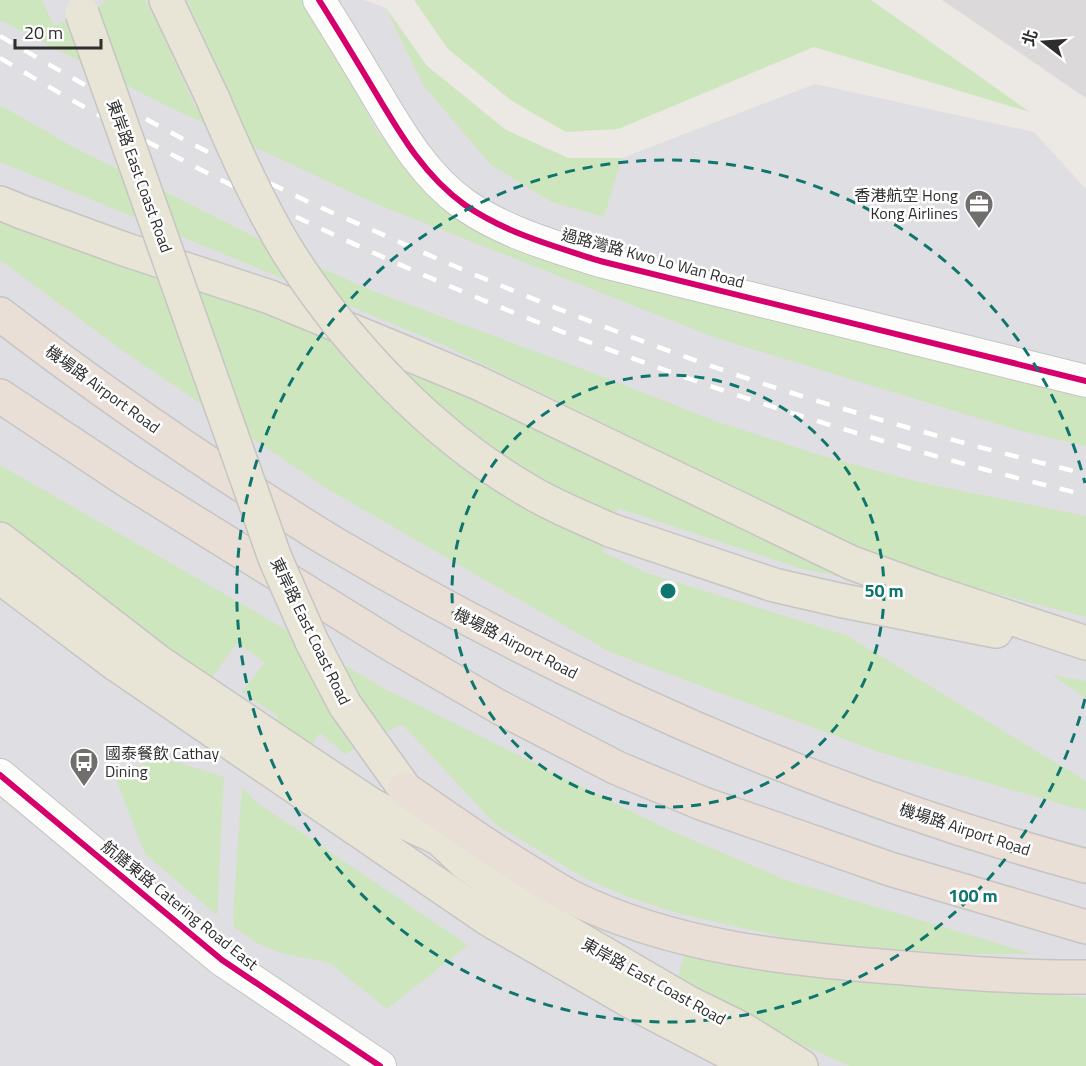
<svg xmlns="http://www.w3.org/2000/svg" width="1086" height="1066" font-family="'Titillium Web','Noto Sans TC',sans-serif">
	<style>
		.industrial { fill: #dcd9db }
		.airport { fill: #dfdee2 }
		.green { fill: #cee6be }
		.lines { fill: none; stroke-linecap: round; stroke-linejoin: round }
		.minor-casing { stroke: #c5c4c5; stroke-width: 34 }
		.primary-casing { stroke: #c6c5c4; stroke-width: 36 }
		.motorway-casing { stroke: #c6c5c4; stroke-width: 36 }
		.minor { stroke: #fcfcfb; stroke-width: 32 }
		.primary { stroke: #e8e4d6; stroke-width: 33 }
		.motorway { stroke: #eadfd6; stroke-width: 33 }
		.rail-casing { stroke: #dfdfe1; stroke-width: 7 }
		.rail { stroke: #fff; stroke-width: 4.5; stroke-dasharray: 14; stroke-linecap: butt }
		.primary-bridge-casing { stroke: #c6c5c4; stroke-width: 36; stroke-linecap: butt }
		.primary-bridge { stroke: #e8e4d6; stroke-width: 33 }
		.cycleway-casing { stroke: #fff; stroke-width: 10 }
		.cycleway { stroke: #d6006c; stroke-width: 6 }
		.ring { fill: none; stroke: #0f766e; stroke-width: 3; stroke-dasharray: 10 8 }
		.labels { text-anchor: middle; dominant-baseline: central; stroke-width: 5; stroke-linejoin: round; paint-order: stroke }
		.street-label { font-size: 16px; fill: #2e2e2e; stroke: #fff }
		.poi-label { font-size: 16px; fill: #2e2e2e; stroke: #fff; text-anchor: end }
		.centre { fill: #0f766e; stroke: #fff; stroke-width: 3 }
		.ring-label { font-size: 18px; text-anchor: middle; font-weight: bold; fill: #0f766e; stroke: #fff; stroke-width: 5; stroke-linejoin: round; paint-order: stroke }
	</style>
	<rect width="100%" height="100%" fill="#ece8e4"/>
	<!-- industrial -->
	<path class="industrial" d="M942,0H1086V98Z"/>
	<!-- airport -->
	<path class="airport" d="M0,0H364L386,8L427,66L506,130L568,158H622L815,84L1034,132L1086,189V1066H0Z"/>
	<!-- green -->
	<path class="green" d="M0,0H42L54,26L104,4L103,0H145L159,27L195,107L229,92L187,0H308L376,130L419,180L521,241L1086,391V446L1017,430L716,338L376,204L163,104L0,20Z
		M414,0H871L1030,112L814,47L618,129L566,132L512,101L448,49Z
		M386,8L427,66L506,130L568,158H622L604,217L552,202L491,165L423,85Z
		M0,105L77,149L184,201L274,247L373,291L599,375L715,421L816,454L919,482L1086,516V617L921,574L781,520L619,431L444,345L0,162Z
		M0,198L597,444L848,578L802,569L618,508L603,552L647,573L846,635L1086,781V811L879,752L610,652L326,488L123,351L0,260Z
		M0,465L259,614L383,688L669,830L786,880L1033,954H958L810,943L681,914L628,897L584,878L495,824L402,724L345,754L320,733L303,757L268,732L279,717L242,692L265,662L237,643L195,701L0,553Z
		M1052,675L1086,681V698Z
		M156,760L180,763L224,777L217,915L145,854L114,774Z
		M242,787L256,802L468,945L387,1009L331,964L315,960L281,953L255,942L234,927L233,913Z
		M687,946L1086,998V1066H850L790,1040L715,1003L677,981Z"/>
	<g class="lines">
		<!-- minor casing -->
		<g class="minor-casing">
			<path id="minor" d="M319,0C338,30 356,60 374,90C399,132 424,176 465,205C506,233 553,246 600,261L1086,381
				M0,775L222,960L380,1066"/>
		</g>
		<!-- primary casing -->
		<g class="primary-casing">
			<path id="primary" d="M166,0L213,99
				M0,203L22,212L124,249L270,297L476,382L852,563L932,592L1086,643
				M610,530L774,585L839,600L996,631
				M0,539L160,663L370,804L399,820L436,837
				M0,577L117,665L488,919L637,1005L733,1055L775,1066
				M345,705L405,789L428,824L440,839L464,862L538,915L689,1003L742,1029L801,1066"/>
		</g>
		<!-- motorway casing -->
		<g class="motorway-casing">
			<path id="motorway" d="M0,314C83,378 169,438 257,495C283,511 309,529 335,544C571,683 822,795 1086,866
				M0,396L128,481L392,645L499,707L617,768L701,803L890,869L1086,927
				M405,789C448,819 490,849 534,875C545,882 557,890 569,896C673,948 790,959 904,968C965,973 1025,978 1086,977"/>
		</g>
		<!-- minor -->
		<use href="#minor" class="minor"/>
		<!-- primary -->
		<use href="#primary" class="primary"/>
		<!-- motorway -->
		<use href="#motorway" class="motorway"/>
		<!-- rail casing -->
		<g class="rail-casing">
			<path id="rail" d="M0,36C94,91 188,144 286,191C316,206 347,219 377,232C494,285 613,332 734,374C849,413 967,445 1086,474
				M0,58C333,258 709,405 1086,495"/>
		</g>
		<!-- rail -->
		<use href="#rail" class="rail"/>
		<!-- primary-bridge casing -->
		<g class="primary-bridge-casing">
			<path id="primary-bridge" d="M82,13L275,558L312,642L345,705
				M213,99C234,149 257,200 285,247C343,341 431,434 527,490C553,506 582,517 610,530"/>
		</g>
		<!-- primary-bridge -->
		<use href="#primary-bridge" class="primary-bridge"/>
		<!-- cycleway casing -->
		<g class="cycleway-casing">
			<path id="cycleway" d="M319,0C338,30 356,60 374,90C399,132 424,176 465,205C506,233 553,246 600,261L1086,381
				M0,775L222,960L380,1066"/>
		</g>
		<!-- cycleway -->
		<use href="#cycleway" class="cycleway"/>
	</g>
	<!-- distance rings -->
	<g class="ring">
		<circle cx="668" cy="591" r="216"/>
		<path d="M1085 699A431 431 0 1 1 1085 483"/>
	</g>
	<!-- icons -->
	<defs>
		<g id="office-pin" transform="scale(1.5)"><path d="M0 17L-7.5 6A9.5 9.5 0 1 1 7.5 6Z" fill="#706f6e" stroke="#fff"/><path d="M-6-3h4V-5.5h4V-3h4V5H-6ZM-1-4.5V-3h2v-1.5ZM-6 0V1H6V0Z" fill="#fff"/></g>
		<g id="bus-pin" transform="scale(1.5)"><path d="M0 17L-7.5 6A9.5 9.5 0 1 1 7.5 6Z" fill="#706f6e" stroke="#fff"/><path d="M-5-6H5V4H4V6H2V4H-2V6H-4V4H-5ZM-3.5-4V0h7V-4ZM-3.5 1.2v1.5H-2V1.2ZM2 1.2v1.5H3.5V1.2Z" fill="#fff"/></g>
	</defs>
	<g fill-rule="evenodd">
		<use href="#office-pin" x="979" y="204"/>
		<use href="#bus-pin" x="84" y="762"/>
	</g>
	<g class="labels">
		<!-- street labels -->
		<g class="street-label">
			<text transform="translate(140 176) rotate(70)">東岸路 East Coast Road</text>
			<text transform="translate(653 258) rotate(15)">過路灣路 Kwo Lo Wan Road</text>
			<text transform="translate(103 389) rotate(36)">機場路 Airport Road</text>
			<text transform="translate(311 631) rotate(64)">東岸路 East Coast Road</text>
			<text transform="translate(516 643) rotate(27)">機場路 Airport Road</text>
			<text transform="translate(965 829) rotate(18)">機場路 Airport Road</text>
			<text transform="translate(180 905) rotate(39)">航膳東路 Catering Road East</text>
			<text transform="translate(654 981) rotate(29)">東岸路 East Coast Road</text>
		</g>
		<!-- poi labels -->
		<g class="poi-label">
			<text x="958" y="195">香港航空 Hong<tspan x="958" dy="18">Kong Airlines</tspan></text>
			<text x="105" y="753" text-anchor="start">國泰餐飲 Cathay<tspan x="105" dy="18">Dining</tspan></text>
		</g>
	</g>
	<circle cx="668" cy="591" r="9" class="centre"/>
	<g class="ring-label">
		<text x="884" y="597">50 m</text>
		<text x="973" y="902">100 m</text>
	</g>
	<!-- north arrow -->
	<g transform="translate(1044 42) rotate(287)" stroke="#ffffff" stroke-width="4.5" paint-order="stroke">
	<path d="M0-4.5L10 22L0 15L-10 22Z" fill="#2e2e2e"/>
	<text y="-9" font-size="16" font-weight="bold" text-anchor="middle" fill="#2e2e2e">北</text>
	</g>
	<!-- scale -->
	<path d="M15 39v9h86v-9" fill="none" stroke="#2e2e2e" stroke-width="3"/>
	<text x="24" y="39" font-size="18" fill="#2e2e2e" stroke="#ffffff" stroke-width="4.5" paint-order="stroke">20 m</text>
</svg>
